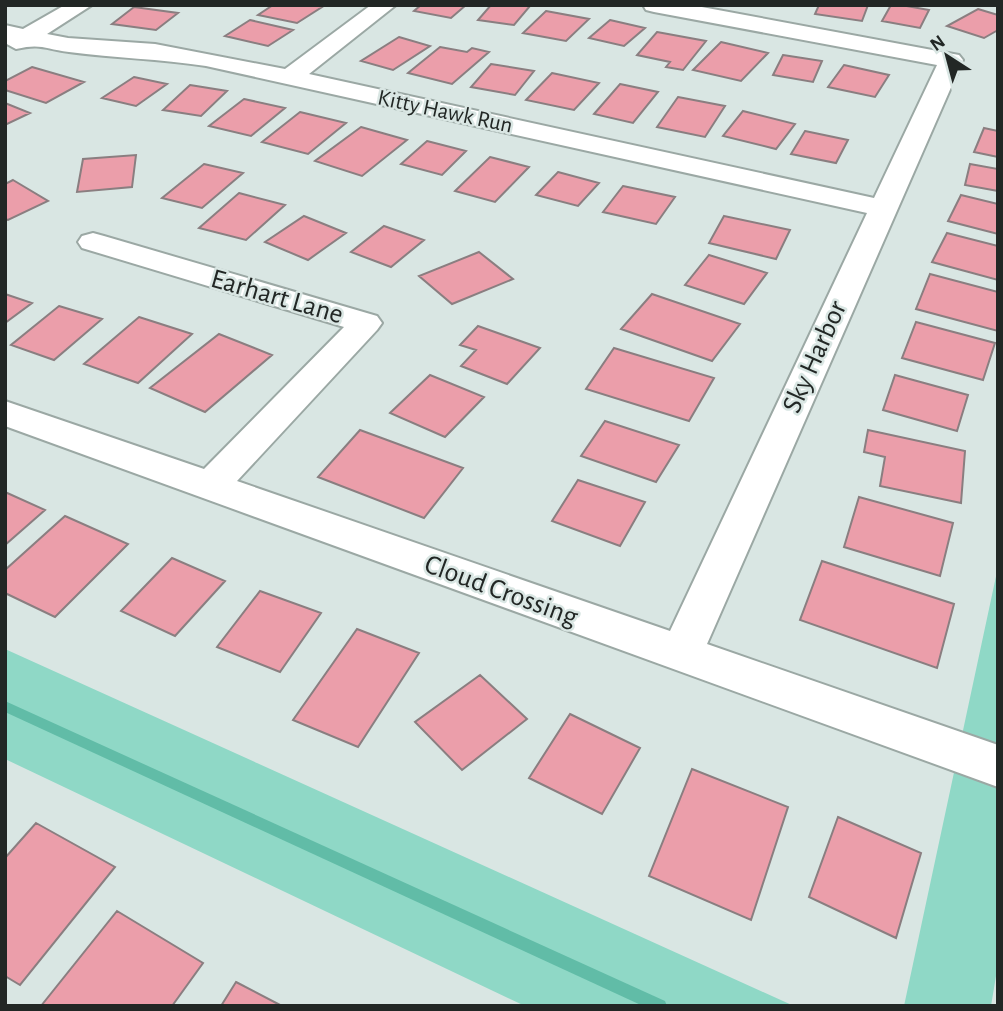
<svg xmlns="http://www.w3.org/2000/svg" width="1003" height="1011" font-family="'Alegreya Sans',sans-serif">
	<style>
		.green { fill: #8fd8c6 }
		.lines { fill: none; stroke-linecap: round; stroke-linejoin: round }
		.stream { fill: #61bca7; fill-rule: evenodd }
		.building { fill: #eb9eaa; stroke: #8a7e80; stroke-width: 2 }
		.minor-casing { stroke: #9ba8a4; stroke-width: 4 }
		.minor { fill: #fff; fill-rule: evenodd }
		.labels { text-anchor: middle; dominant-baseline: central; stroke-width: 5; stroke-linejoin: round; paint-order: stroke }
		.far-street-label { font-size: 23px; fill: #222725; stroke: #d9e6e3 }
		.street-label { font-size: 28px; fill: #222725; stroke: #d9e6e3 }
	</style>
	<rect width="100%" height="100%" fill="#d9e6e3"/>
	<!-- green -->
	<path class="green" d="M998,567V964L991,1006H904Z
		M5,649L794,1006H525L5,759Z"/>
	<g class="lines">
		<!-- stream -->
		<path class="stream" d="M5,701L665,1001L667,1006H643L5,712Z"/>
	</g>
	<!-- building -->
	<path class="building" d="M273,5H316L322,7L297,23L258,15Z
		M421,5H466L451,18L414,11Z
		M491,5H527L530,6L514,25L478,20Z
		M819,5H868L862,21L815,14Z
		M891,5H901L929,10L920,28L882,21Z
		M134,7L178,13L156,30L112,24Z
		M978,9L998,15V30L984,38L947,26Z
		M546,11L589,19L566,41L523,33Z
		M250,20L293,30L268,46L225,36Z
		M610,20L645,28L624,46L589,38Z
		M657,32L706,41L683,70L666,67L670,62L637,55Z
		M399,37L430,46L393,70L361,61Z
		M721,42L768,53L741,81L693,70Z
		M440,47L467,52L472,48L489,52L452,84L408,73Z
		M783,55L822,61L813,82L773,75Z
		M491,64L534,71L515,95L471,87Z
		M844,65L889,75L875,97L828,87Z
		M32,67L84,82L46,103L5,90V81Z
		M552,73L599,83L574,110L526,100Z
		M134,77L167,84L136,106L102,98Z
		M620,84L658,92L633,123L594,114Z
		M190,85L227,91L201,116L163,110Z
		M678,97L725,106L705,137L657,127Z
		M244,99L285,108L251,136L209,126Z
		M5,103L30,113L5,125Z
		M743,111L795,124L776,149L723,136Z
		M300,112L346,123L308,154L262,142Z
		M361,127L407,140L362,176L315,161Z
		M984,128L998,131V157L974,152Z
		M805,131L848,140L836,163L791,154Z
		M427,141L466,151L442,175L401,164Z
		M136,155L132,187L77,192L83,159Z
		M490,157L529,167L495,202L455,191Z
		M204,164L243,173L202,208L162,198Z
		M970,164L998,169V191L965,185Z
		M558,172L599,183L578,206L536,195Z
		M13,180L48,201L8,220L5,219V184Z
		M623,186L675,197L656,224L603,212Z
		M239,193L285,205L246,240L199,228Z
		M961,195L998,204V234L948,221Z
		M304,216L346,233L308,260L265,242Z
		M724,216L790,230L776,259L709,243Z
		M384,226L424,240L391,267L351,252Z
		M947,233L998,246V280L932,262Z
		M479,252L513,279L452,304L419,276Z
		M709,255L767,273L744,304L685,285Z
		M930,274L998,292V331L916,309Z
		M5,294L32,303L5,323Z
		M652,294L740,324L712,361L621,329Z
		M59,306L102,319L54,360L11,345Z
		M139,317L192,334L138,383L84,364Z
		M916,322L995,343L983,380L902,358Z
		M478,326L540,348L507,384L461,366L476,350L460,345Z
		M219,334L272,355L205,412L150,388Z
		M614,348L714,378L689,421L586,389Z
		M430,375L484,397L445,437L390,413Z
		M895,375L968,395L957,431L883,410Z
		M605,421L679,445L656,482L581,456Z
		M360,430L463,468L424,518L318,477Z
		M868,430L965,451L961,503L880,486L885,457L864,452Z
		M578,480L645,502L620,546L552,521Z
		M5,492L45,510L5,545Z
		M859,497L953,523L940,576L844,547Z
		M65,516L128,544L55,617L5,593V570Z
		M172,558L225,581L175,636L121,611Z
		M822,561L954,604L937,668L800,620Z
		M260,591L321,613L280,672L217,647Z
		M357,629L419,653L358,747L293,720Z
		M480,675L527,719L462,770L415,722Z
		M570,714L640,748L602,814L529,778Z
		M692,769L788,807L751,920L649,876Z
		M838,817L921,853L896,938L809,897Z
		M36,823L115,867L20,985L5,976V858Z
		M117,911L203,963L172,1006H41Z
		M236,982L282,1006H221Z"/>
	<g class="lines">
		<!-- minor casing -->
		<g class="minor-casing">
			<path id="minor" d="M65,5H92L47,34L68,38L155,44L285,69L371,5H396L309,74L874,198L937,65L654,12L646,10L643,5H691L959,55L963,60L707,644L998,745V787L5,426V401L204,469L344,327L82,248L78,242L82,236L93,233L104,236L377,316L382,323L377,330L237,481L670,631L867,213L206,66C160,59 115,58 69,52C45,49 41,43 16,49L5,43V25L23,29Z"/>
		</g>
		<!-- minor -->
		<use href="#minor" class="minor"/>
	</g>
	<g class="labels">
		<!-- far-street labels -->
		<g class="far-street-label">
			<text transform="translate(445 112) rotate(12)">Kitty Hawk Run</text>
		</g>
		<!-- street labels -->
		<g class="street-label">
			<text transform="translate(277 297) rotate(16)">Earhart Lane</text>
			<text transform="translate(815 357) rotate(-66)">Sky Harbor</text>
			<text transform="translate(501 591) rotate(20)">Cloud Crossing</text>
		</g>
	</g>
	<!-- border -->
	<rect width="1003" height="1011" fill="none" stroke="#222725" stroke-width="14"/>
	<!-- north arrow -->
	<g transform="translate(947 56) rotate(324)" stroke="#d9e6e3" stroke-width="5" paint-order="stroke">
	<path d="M0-5L12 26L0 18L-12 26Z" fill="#222725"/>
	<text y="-10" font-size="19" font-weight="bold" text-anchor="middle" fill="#222725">N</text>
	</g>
</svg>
